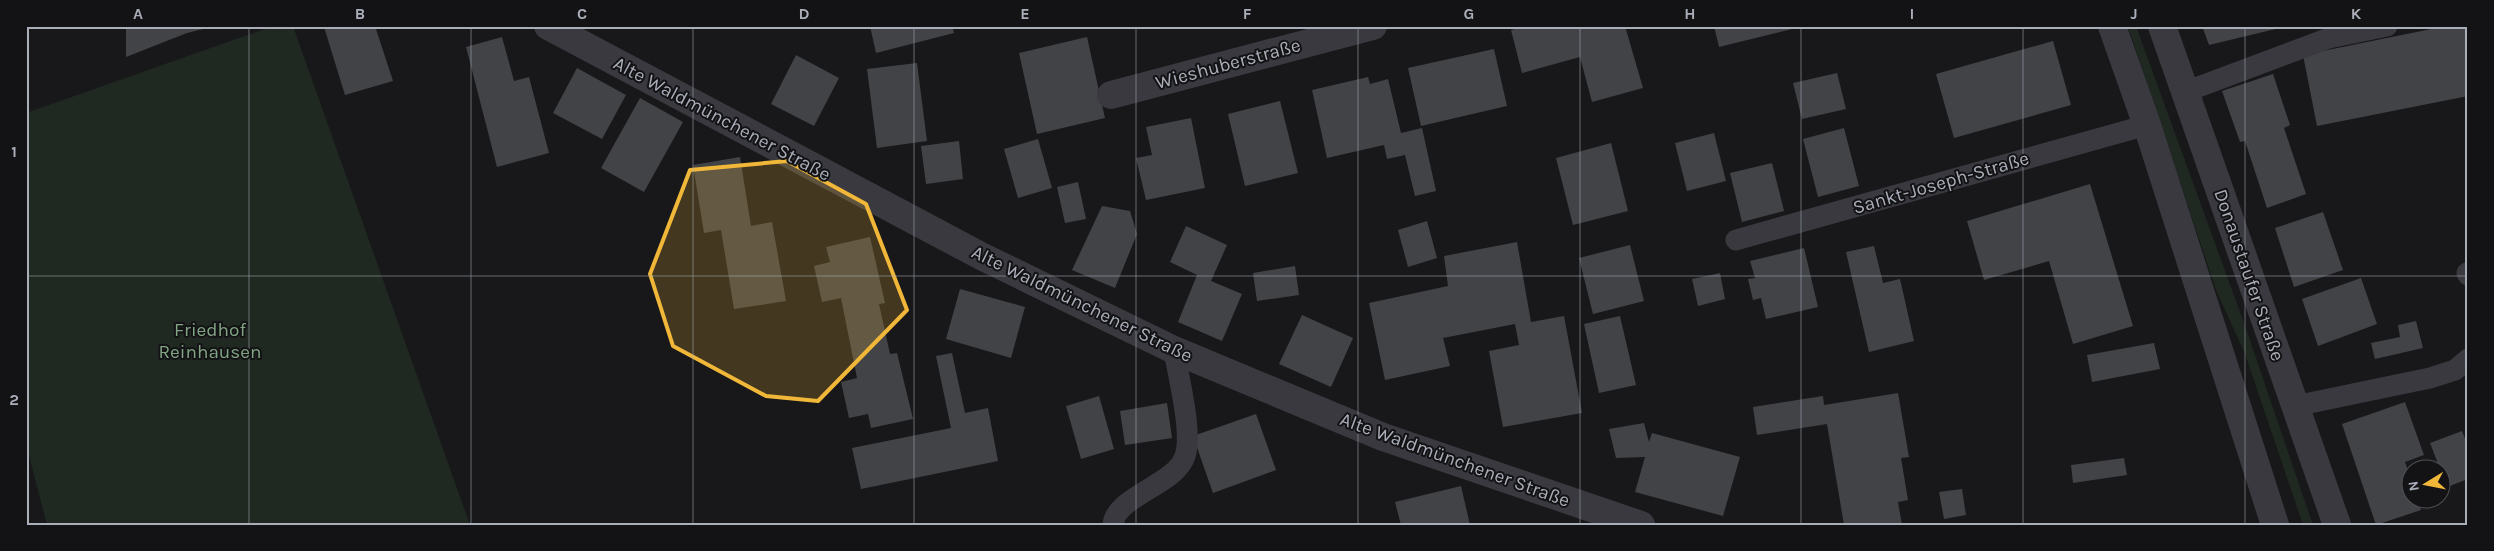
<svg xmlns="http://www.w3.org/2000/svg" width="2494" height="551" font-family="Karla,sans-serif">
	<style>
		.green { fill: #1f2821 }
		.building { fill: #424347 }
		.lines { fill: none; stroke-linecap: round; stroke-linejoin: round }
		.service { stroke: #39393f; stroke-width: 21 }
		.minor { stroke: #39393f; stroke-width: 28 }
		.tertiary { stroke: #39393f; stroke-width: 28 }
		.marked { fill: #f0b739; fill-opacity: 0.2; stroke: #f0b739; stroke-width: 4; stroke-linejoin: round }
		.grid { fill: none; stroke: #aaaeb9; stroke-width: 1; stroke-opacity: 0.55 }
		.labels { text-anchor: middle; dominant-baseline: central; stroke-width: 4; stroke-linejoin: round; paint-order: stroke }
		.street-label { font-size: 19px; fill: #aaaeb9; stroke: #131315 }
		.park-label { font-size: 19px; fill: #81a484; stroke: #131315 }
		.neatline { fill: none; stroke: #aaaeb9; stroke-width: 2 }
		.grid-label { font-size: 16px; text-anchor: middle; font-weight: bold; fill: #aaaeb9 }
	</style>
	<rect width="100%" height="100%" fill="#18181a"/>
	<!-- green -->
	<path class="green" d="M273,26H293L470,525H47L26,444V113Z
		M2128,26H2136L2244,323L2313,525H2303L2245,354L2216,290Z"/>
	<!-- building -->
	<path class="building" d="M126,26H210L211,27L187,33L126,57Z
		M375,26L393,81L345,95L324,27Z
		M870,26H952L954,33L876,53Z
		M1526,26H1625L1643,88L1592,102L1580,57L1522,73L1511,30Z
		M1714,26H1800V27L1719,47Z
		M2202,26H2284V27L2209,45Z
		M2446,26H2468V96L2317,126L2303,55Z
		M502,37L514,81L529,77L549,153L497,167L466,47Z
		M1087,37L1105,118L1037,134L1019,53Z
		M2053,41L2071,105L1954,138L1936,74Z
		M1494,49L1507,106L1421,126L1408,68Z
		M796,55L839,78L814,126L771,104Z
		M917,63L927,141L877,148L867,69Z
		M577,68L626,95L602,139L553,113Z
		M1837,73L1846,109L1802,119L1793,83Z
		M2273,74L2290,125L2284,128L2306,194L2267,208L2245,141L2240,142L2222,91Z
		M1368,77L1370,84L1388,79L1401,133L1422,128L1436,191L1415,196L1405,155L1387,159L1384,145L1327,158L1312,90Z
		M640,98L683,122L644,192L601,168Z
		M1280,101L1298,173L1245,186L1228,114Z
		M1191,118L1205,188L1146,200L1136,158L1152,155L1146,127Z
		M1844,128L1859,186L1818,197L1803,139Z
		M1714,133L1726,181L1687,191L1675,143Z
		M1038,139L1052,188L1018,198L1004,149Z
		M959,141L963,179L926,184L921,146Z
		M1611,143L1628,211L1573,225L1556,158Z
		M740,157L751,226L772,222L786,301L734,309L721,230L704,233L693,165Z
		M1772,163L1784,211L1742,222L1730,173Z
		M1078,182L1086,219L1065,223L1057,187Z
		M2090,184L2133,326L2073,344L2049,261L1984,280L1967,221Z
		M1102,206L1130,211L1137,234L1115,288L1072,270Z
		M2323,212L2343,270L2294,287L2275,228Z
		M1427,221L1437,258L1408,267L1398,230Z
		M1186,226L1227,245L1211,281L1242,294L1222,341L1178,322L1197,275L1170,262Z
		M870,237L885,303L879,304L890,354L897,353L913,419L871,428L868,414L849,418L841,382L857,378L841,298L822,302L814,266L830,262L826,247Z
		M1517,242L1531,322L1564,316L1582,413L1503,427L1489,351L1519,345L1515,324L1443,338L1450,366L1385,380L1369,303L1448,286L1444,256Z
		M1630,245L1644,301L1593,314L1579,258Z
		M1874,246L1883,283L1900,279L1914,341L1869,352L1846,252Z
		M1804,248L1818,307L1766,319L1761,298L1753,300L1748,279L1755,278L1750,261Z
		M1295,266L1299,295L1257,301L1253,273Z
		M1720,273L1725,299L1698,306L1692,279Z
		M2361,278L2377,324L2318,346L2302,299Z
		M960,289L1025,307L1011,358L946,339Z
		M1302,315L1353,338L1331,387L1279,364Z
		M1620,316L1636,385L1599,393L1584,324Z
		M2416,321L2423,348L2375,359L2371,343L2400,337L2398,325Z
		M2154,343L2160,369L2092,382L2087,355Z
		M952,353L965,413L988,408L998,461L861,489L852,448L951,428L936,356Z
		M1898,393L1909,457L1901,458L1908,500L1898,502L1902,525H1844L1827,424L1757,435L1753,407L1823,396L1824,405Z
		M1099,396L1114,449L1081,459L1066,406Z
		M2405,402L2424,455L2405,462L2412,482V498H2417L2421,510L2376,525L2342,424Z
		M1167,403L1172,438L1125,445L1120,411Z
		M1256,414L1276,470L1213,493L1193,436Z
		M1644,423L1649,442L1652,433L1740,457L1723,516L1635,492L1645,457L1616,458L1609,429Z
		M2462,431L2468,446V479L2447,487L2430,443Z
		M2124,458L2127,475L2073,483L2071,465Z
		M1461,486L1470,525H1401L1395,502Z
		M1962,489L1966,515L1944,519L1939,492Z"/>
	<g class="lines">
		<!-- service -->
		<path class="service" d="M2185,92L2329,38L2387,26
			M1736,240L2147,125
			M2467,273L2468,275
			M2295,406L2430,378L2455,370L2468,359
			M1113,525C1115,496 1176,485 1185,456C1193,433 1178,375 1174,350"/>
		<!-- minor -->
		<path class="minor" d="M548,26L983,257L1174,350L1383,437L1641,525
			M1111,95L1373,26"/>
		<!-- tertiary -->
		<path class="tertiary" d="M2112,26L2147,125L2275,525
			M2162,26L2337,525"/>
	</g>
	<!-- marked area -->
	<path class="marked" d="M787,161L866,204L907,310L818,401L766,396L673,346L650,274L690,170Z"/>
	<!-- grid -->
	<path class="grid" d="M249,26V525M471,26V525M693,26V525M914,26V525M1136,26V525M1358,26V525M1580,26V525M1801,26V525M2023,26V525M2245,26V525M26,276H2468"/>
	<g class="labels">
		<!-- street labels -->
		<g class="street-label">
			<text transform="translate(1228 64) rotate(-15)">Wieshuberstraße</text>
			<text transform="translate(722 119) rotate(28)">Alte Waldmünchener Straße</text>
			<text transform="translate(1941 183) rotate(-16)">Sankt-Joseph-Straße</text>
			<text transform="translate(2249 275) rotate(71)">Donaustaufer Straße</text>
			<text transform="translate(1082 304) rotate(26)">Alte Waldmünchener Straße</text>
			<text transform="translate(1455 460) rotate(20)">Alte Waldmünchener Straße</text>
		</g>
		<!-- park labels -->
		<g class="park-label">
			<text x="210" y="330">Friedhof<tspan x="210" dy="22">Reinhausen</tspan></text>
		</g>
	</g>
	<!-- border -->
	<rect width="2494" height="551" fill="none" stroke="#131315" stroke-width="55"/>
	<!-- north arrow -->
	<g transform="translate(2426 484) rotate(260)"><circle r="24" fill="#131315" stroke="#4f5157"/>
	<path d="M0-4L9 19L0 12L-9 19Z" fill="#f0b739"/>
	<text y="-8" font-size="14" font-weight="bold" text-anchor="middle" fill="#aaaeb9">N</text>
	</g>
	<rect x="28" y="28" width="2438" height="496" class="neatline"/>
	<g class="grid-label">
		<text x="138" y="19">A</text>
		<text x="360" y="19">B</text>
		<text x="582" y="19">C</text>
		<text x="804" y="19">D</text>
		<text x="1025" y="19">E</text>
		<text x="1247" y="19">F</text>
		<text x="1469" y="19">G</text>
		<text x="1690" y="19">H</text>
		<text x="1912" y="19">I</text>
		<text x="2134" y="19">J</text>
		<text x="2356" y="19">K</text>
		<text x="14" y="157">1</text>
		<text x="14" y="405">2</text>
	</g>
</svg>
